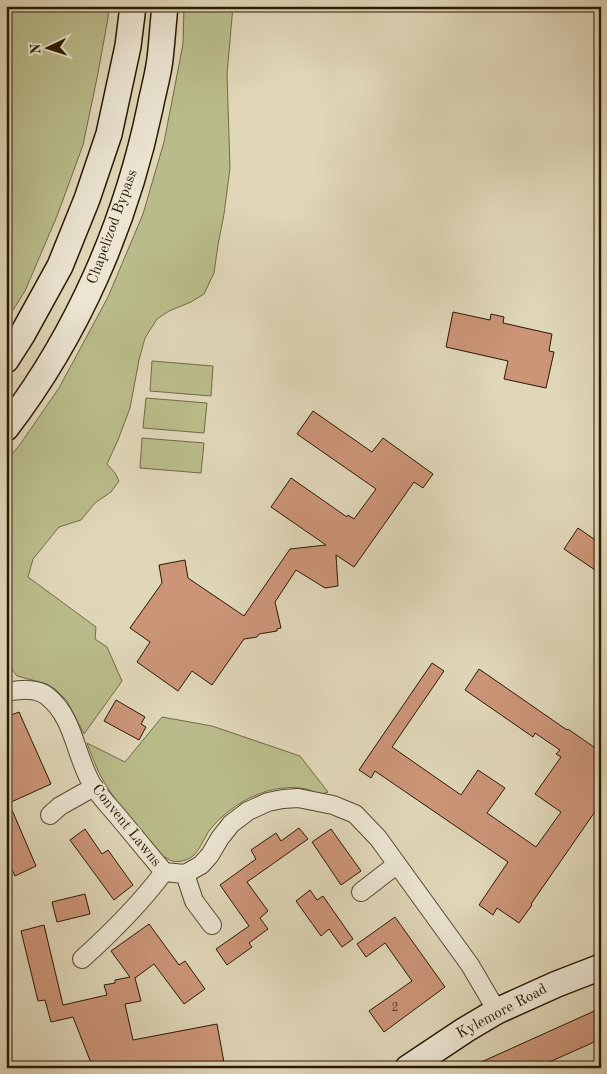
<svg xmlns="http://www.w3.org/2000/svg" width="607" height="1074" font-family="'Old Standard TT',serif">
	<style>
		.green { fill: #b9bc8a; stroke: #726a46 }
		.building { fill: #cc9578; stroke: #2a1901 }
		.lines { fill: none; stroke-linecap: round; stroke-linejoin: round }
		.street-casing { stroke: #58482f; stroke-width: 20 }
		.secondary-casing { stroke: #2a1901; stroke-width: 28 }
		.street { stroke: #ebe5d2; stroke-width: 18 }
		.secondary { stroke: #ebe5d2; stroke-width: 25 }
		.labels { text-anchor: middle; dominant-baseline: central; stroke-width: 4; stroke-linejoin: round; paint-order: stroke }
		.number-label { font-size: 12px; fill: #52381f }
		.street-label { font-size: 15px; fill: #2a1901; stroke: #ebe5d2 }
	</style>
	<rect width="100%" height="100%" fill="#e0d7b9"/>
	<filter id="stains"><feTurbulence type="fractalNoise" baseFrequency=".004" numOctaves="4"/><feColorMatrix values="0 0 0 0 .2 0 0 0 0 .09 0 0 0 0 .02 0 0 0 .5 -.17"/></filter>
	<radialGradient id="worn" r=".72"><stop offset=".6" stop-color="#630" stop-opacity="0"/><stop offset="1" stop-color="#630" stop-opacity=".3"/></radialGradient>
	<!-- green -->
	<path class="green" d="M6,6H109L108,18L97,78L83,145L57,216L25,291L6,321V85L8,66L6,61Z
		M184,6H233L227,74L230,168L224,214L218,245L214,273L204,294L191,302L169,311L157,319L145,338L139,360L130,408L118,440L107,464L115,473L119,481L111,492L95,503L81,520L59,527L33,559L28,577L96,627L95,639L107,647L122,681L84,734L67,701L55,689L47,684L17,676L13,671L6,652V462L21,443L59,388L108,297L143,214L164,142L183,44Z
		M152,361L213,366L211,396L150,391Z
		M146,398L207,403L204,433L143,428Z
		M142,438L204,443L201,473L140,468Z
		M162,717L212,726L300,756L328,792L320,795C316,793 311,790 306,789C272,782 235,801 213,826C205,834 202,847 194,855C189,860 179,863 172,861C169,860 165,857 162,856C143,832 120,809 104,782C97,770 92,757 87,743L125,762Z"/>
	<!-- building -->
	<path class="building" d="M453,312L490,320L491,314L504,317L503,323L552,334L549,351L554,352L546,388L504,379L508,361L446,347Z
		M313,411L372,452L383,438L433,474L423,488L414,482L354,567L336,555L338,586L325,588L296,570L275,602L281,628L277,629V631L259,634L257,637L244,639L212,685L192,671L178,691L137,662L150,642L130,628L162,583L159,565L185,560L188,578L244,616L290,549L326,545L271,507L291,478L347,517L348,515L354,519L376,489L297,434Z
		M578,528L601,544V574L564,549Z
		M432,663L444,671L392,747L461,795L478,770L505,788L487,813L536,847L561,812L535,794L561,757L556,754L560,750L535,733L533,737L465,690L479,669L567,730L568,729L601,752V803L531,904L532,905L519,923L497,908L493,915L479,905L508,862L375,771L371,778L359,770Z
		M116,700L145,717L141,724L146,727L139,740L104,721Z
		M19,712L51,784L9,803L36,866L15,876L6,857V717Z
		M299,828L308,839L247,882L268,911L260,918L268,929L249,943L252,947L227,965L216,949L249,926L220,885L256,859L251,850L276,833L281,841Z
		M85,829L102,854L108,850L133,885L114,900L70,840Z
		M331,829L361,871L341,885L312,842Z
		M310,890L317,900L323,896L353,939L342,947L329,929L321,936L296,901Z
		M85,894L90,914L57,922L52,902Z
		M395,917L445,987L384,1032L369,1011L412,981L385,943L366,957L357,944Z
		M149,924L179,965L185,961L205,989L184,1004L154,964L135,978L141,1001L125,1004L133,1040L217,1024L225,1068H93L73,1017L51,1022L45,1000L38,1001L21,931L44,925L63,1005L107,995L104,985L115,983V980L130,977L111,951Z
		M601,1008V1039L536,1068H468Z"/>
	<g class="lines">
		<!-- street casing -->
		<g class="street-casing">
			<path id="street" d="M6,692C19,690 36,687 47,696C75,718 75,757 93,786C101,798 111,808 120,819C134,836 149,854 164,872L185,874L201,865L210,855L220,838L231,824L248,811L268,802L283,799L298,798L333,805L355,814L378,838L470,965L497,1011
				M50,815L60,806L94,787
				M185,874L194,901L212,925
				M361,892L396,865
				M82,959C112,932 140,904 164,872"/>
		</g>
		<!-- secondary casing -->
		<g class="secondary-casing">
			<path id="secondary" d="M6,360L22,335L60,266L87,199L109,134L128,46L133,6
				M6,428C78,334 126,223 150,108C153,92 158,76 160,59C162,42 163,24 165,6
				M408,1068L465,1030L497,1011L557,984L601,967"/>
		</g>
		<!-- street -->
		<use href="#street" class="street"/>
		<!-- secondary -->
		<use href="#secondary" class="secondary"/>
	</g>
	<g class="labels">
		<!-- number labels -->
		<g class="number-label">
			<text x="395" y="1008">2</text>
		</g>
		<!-- street labels -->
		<g class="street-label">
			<text transform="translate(113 227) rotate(-70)">Chapelizod Bypass</text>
			<text transform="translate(126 826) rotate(51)">Convent Lawns</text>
			<text transform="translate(502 1012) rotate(-28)">Kylemore Road</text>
		</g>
	</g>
	<!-- margin -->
	<rect width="607" height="1074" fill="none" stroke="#e0d7b9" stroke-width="25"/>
	<rect x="8" y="8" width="592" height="1059" fill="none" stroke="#2a1901" stroke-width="2.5"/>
	<rect x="12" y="12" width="582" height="1049" fill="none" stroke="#2a1901"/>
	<!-- north arrow -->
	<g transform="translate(48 48) rotate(266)" stroke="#ebe5d2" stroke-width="4" paint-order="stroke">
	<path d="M0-4L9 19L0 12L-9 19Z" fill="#2a1901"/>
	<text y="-8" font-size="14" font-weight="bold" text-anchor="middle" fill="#2a1901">N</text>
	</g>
	<rect width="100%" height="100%" filter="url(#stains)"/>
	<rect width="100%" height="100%" fill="url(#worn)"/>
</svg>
